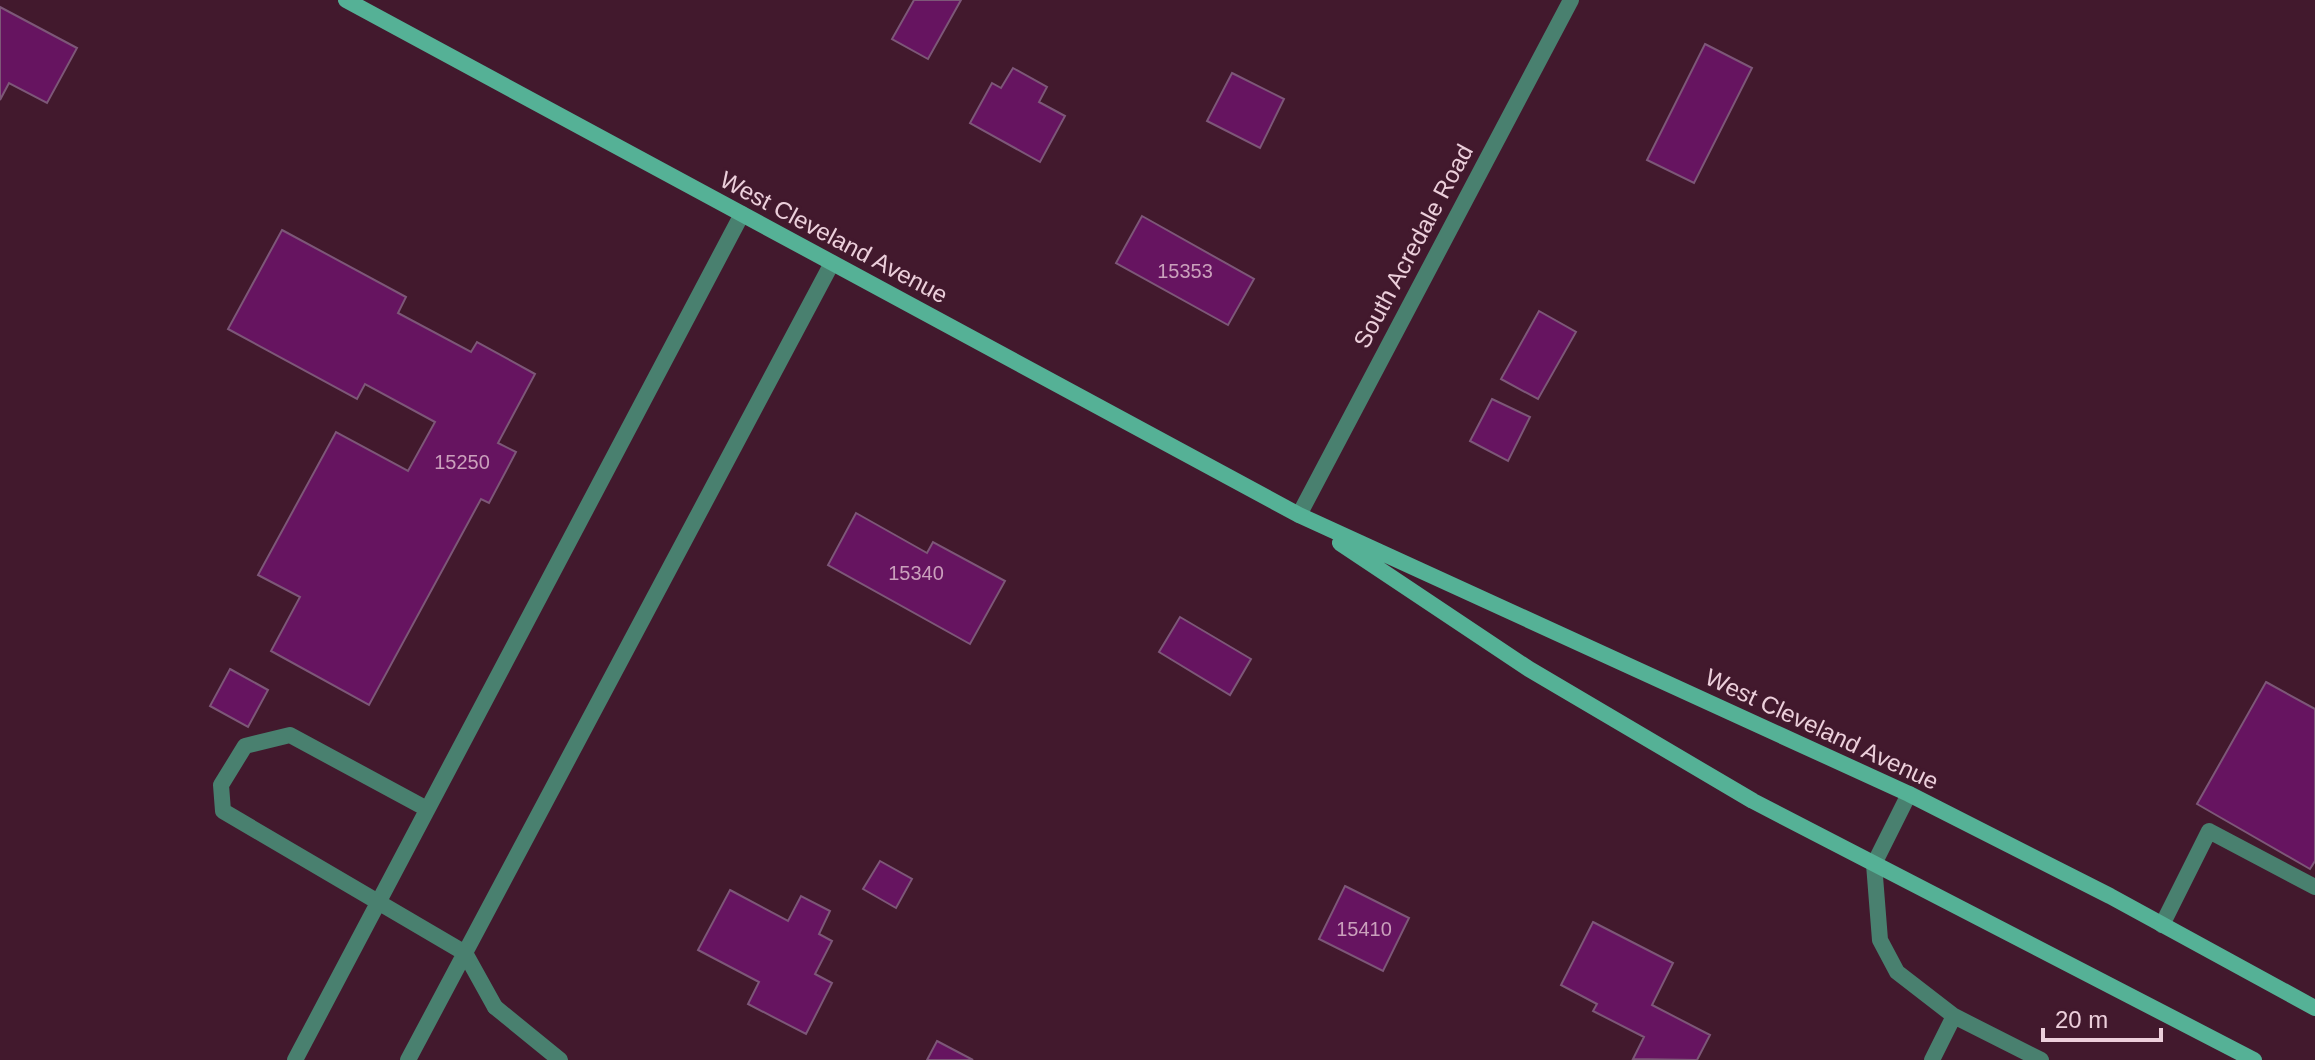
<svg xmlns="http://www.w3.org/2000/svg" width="2315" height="1060" font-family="Helvetica,sans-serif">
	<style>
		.building { fill: #661460; stroke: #7d5778; stroke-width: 2 }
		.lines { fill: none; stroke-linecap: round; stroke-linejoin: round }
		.lane { stroke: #49806f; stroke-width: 16 }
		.street { stroke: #49806f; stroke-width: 16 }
		.secondary { stroke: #55b196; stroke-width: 16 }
		.labels { text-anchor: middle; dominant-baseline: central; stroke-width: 6; stroke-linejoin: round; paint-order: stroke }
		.number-label { font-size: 20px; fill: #caa0bc }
		.street-label { font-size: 24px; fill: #eccfdb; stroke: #42192d }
	</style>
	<rect width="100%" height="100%" fill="#42192d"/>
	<!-- building -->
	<path class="building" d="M914,0H961L928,59L892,39Z
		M0,7L77,48L47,103L9,83L0,100Z
		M1705,44L1752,68L1694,183L1647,160Z
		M1013,68L1047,87L1039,102L1065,116L1040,162L970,123L992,83L1001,88Z
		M1232,73L1284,99L1260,148L1207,121Z
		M1142,216L1254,279L1228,325L1116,263Z
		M282,230L406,297L398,313L471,352L477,342L535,374L498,443L516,452L489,503L481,499L369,705L271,651L300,597L258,575L336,432L408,471L435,422L365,384L357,399L228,329Z
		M1539,311L1576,332L1538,399L1501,379Z
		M1492,399L1530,417L1508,461L1470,441Z
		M856,513L927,553L933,542L1005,581L970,644L828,565Z
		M1180,617L1251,659L1230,695L1159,652Z
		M230,669L268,690L248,727L210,706Z
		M2266,682L2315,709V861L2310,869L2197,804Z
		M880,861L912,879L896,908L863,889Z
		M1345,886L1409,918L1383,971L1319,939Z
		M730,890L788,921L801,896L830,911L819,934L832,941L815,974L832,983L806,1034L748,1004L759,982L698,950Z
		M1593,922L1673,963L1652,1005L1710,1035L1697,1060L1633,1059L1644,1037L1593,1011L1597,1004L1561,985Z
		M937,1041L973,1060H927Z"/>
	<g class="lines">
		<!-- lane -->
		<path class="lane" d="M1909,794L1874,864L1880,940L1897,972L1954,1016L1932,1060
			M427,809L290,735L245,746L221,785L223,811L465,953L495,1007
			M2162,925L2209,831L2315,887
			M1954,1016L2041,1060
			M295,1060L742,214
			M408,1060L832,263"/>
		<!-- street -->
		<path class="street" d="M1299,515L1571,0
			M495,1007L560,1060"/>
		<!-- secondary -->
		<path class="secondary" d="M346,0L1299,515L1909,794L2110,896L2315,1008
			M1340,543L1529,669L1753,801L2254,1060"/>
	</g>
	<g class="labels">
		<!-- number labels -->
		<g class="number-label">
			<text x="1185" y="271">15353</text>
			<text x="462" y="462">15250</text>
			<text x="916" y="573">15340</text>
			<text x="1364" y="929">15410</text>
		</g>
		<!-- street labels -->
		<g class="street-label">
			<text transform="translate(834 237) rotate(28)">West Cleveland Avenue</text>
			<text transform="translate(1413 246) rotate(-62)">South Acredale Road</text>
			<text transform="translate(1822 729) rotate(25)">West Cleveland Avenue</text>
		</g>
	</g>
	<!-- scale -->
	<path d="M2043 1028v12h118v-12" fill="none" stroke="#eccfdb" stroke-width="4"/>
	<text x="2055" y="1028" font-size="24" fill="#eccfdb" stroke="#42192d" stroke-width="6" paint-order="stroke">20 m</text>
</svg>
